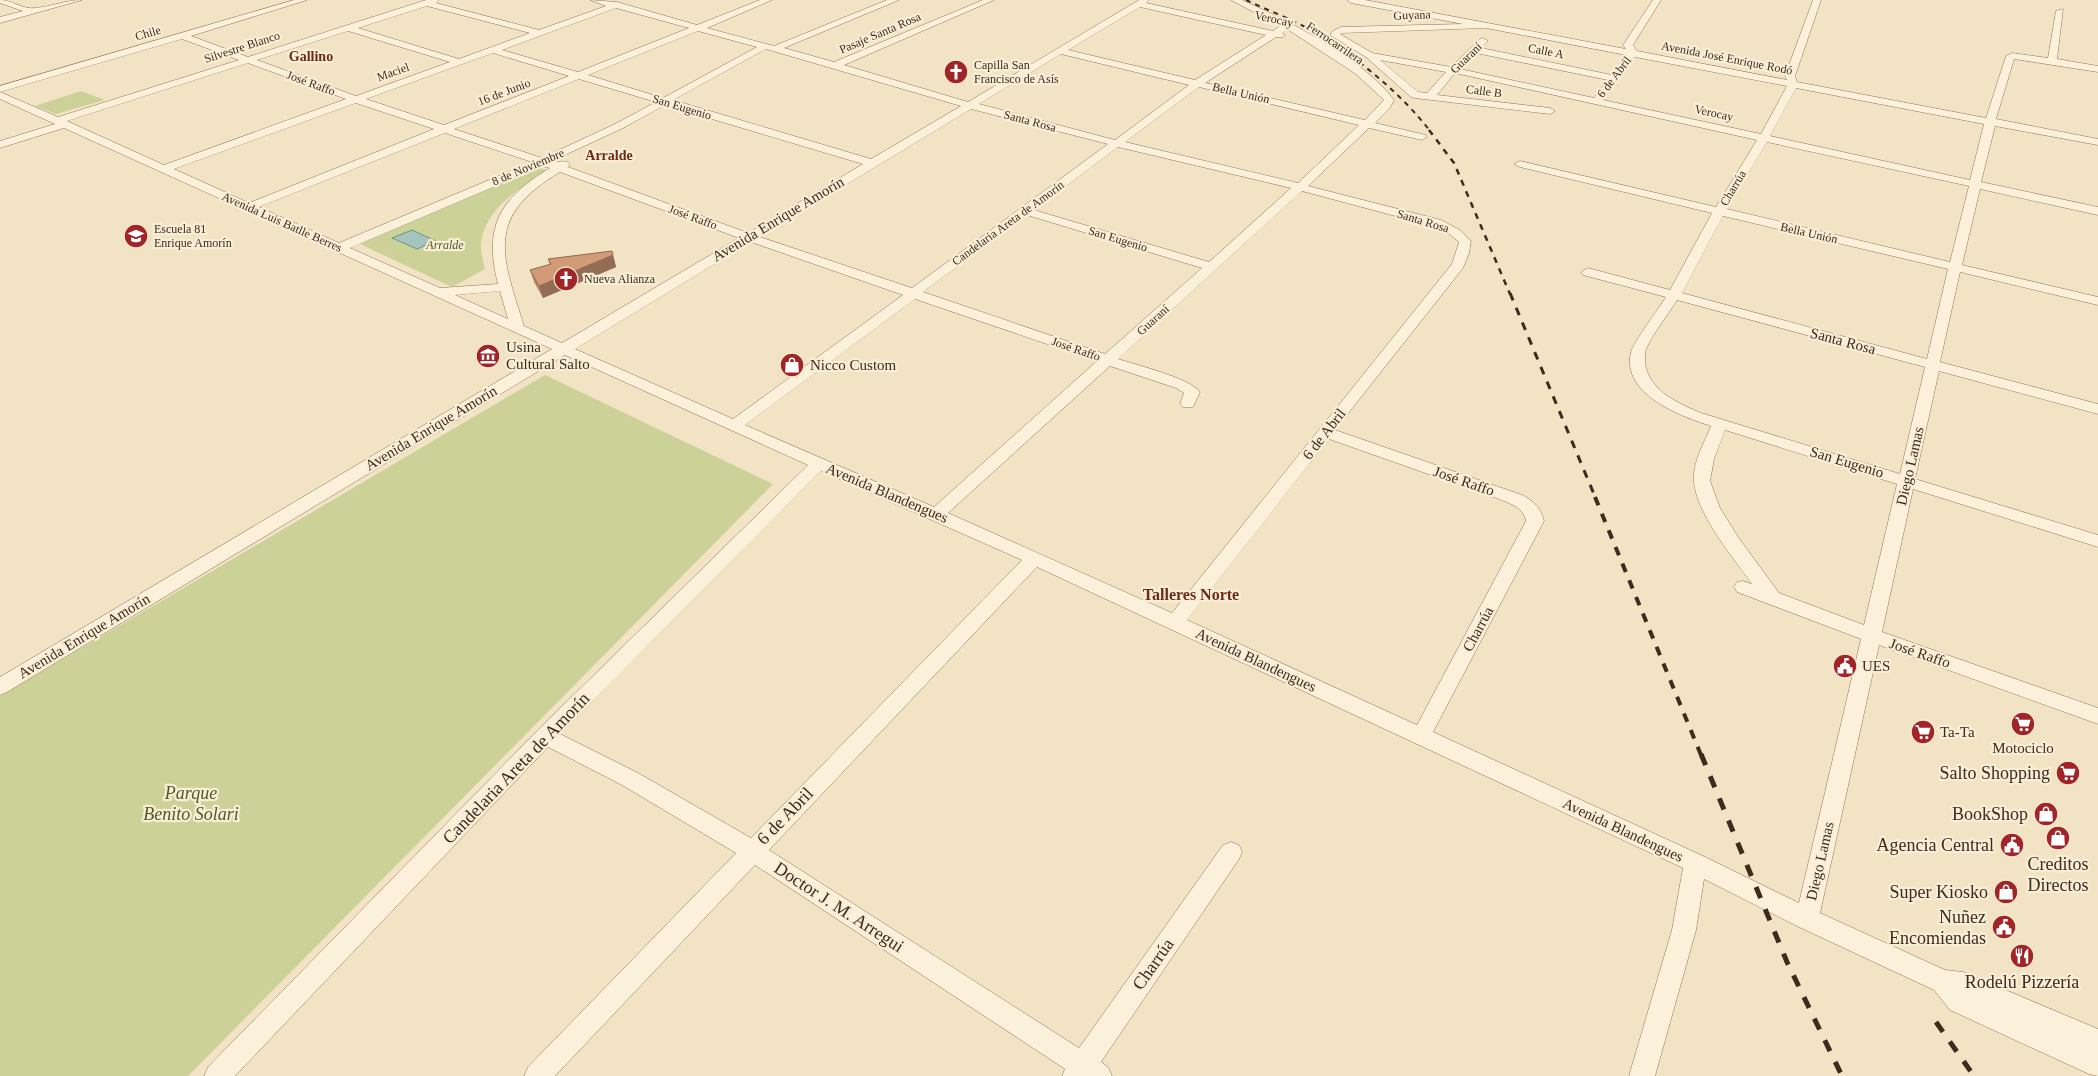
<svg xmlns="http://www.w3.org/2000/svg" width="2098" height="1076" font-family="'Times New Roman',serif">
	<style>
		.green { fill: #cbd197 }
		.water { fill: #a6c4bb; stroke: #6c9489 }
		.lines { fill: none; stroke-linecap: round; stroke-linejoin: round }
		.minor-casing { stroke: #8e7459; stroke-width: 1 }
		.minor { fill: #fbf0d9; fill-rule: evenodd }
		.rail-far4 { stroke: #3d2c1e; stroke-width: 2; stroke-dasharray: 5 5; stroke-linecap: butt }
		.rail-far3 { stroke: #3d2c1e; stroke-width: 2.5; stroke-dasharray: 6 6; stroke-linecap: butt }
		.rail-far2 { stroke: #3d2c1e; stroke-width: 3; stroke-dasharray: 8 8; stroke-linecap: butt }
		.rail-far1 { stroke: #3d2c1e; stroke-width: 4; stroke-dasharray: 9 9; stroke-linecap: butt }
		.rail { stroke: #3d2c1e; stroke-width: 5; stroke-dasharray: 12 12; stroke-linecap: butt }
		.wall { fill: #b58567 }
		.shaded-wall { fill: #936c54 }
		.building { fill: #d29b78; stroke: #936c54 }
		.labels { text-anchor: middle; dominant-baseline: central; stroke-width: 4.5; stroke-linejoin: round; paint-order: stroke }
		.far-street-label { font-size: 12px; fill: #3d2c1e; stroke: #f8edd5 }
		.far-poi-label { font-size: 12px; fill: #3d2c1e; stroke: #f8edd5; text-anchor: start }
		.far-park-label { font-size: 12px; font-style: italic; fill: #4e5b23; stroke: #f8edd5 }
		.far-neighbourhood-label { font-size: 14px; font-weight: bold; fill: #6d2a1a; stroke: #f8edd5 }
		.street-label { font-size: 15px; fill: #3d2c1e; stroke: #f8edd5 }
		.poi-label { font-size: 15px; fill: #3d2c1e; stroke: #f8edd5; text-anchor: start }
		.neighbourhood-label { font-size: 16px; font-weight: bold; fill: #6d2a1a; stroke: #f8edd5 }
		.near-street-label { font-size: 18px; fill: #3d2c1e; stroke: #f8edd5 }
		.near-poi-label { font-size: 18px; fill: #3d2c1e; stroke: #f8edd5; text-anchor: end }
		.near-park-label { font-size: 18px; font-style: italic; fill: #4e5b23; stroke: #f8edd5 }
	</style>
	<rect width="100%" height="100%" fill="#f1e3c4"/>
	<!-- green -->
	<path class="green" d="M81,91L105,100L56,114L35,106Z
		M538,167L546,170C521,188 485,208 481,243C480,250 483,261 485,269L452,287L364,246L360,242Z
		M545,375L773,484L188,1076H0V696Z"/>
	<!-- water -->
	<path class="water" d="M412,230L436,241L417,249L392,238Z"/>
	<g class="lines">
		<!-- minor casing -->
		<g class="minor-casing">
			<path id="minor" d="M0,0C12,0 24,10 35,8C51,7 65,0 82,0L0,23V17L23,11L0,3Z
				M294,0H307L191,36L248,57L426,0H439L436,3L539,30L606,6L590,0L617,2L697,25L760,0H772L707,28L774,46L887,0H899L784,48L834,62L983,0H994L844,65L968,102L1139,0H1149L1146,3L1273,31L1280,26L1231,0H1242C1291,22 1362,58 1394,100L1390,108L1375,123L1426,135L1427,137L1422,140L1369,128L1308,186L1441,220L1460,230L1471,241L1469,253L1463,268L1335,430L1522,495C1534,501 1541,508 1544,521L1433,732L1703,856L1799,903L1861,639L1737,592L1734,587L1737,582L1743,581L1752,584C1733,557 1690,507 1694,473C1696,456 1705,441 1711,426C1681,416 1621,395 1631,352C1633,343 1659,308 1666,297L1583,275L1581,272L1588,268L1670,290L1712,213L1520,167L1514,164L1520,161L1716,207L1757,140L1455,73L1437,95L1550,108L1555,111L1550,114L1415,98L1411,97L1366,57L1330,35L1333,31L1341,27L1463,24L1351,3L1347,0H1365L1626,49L1623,45L1653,0H1661L1633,45L1637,51L1787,80L1785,76L1813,0H1821L1795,76L1797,82L1986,118L2006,56L2012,53L2048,58L2056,11L2063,9L2057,59L2098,66V72L2014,59L1996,119L2098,139V145L1995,126L1981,182L2098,207V215L1980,189L1962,265L2098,297V305L1960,272L1940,362L2098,404V414L1939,371L1915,479L2098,535V547L1913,489L1882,632L2098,708V724L1879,645L1820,913L1945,970L1963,972L2098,1029V1076L2089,1074L1950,1010L1934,990L1799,927L1704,879L1696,930L1655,1076H1629L1672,930L1683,868L1037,567L769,850L1079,1048L1223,845L1231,842L1239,845L1242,852L1239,859L1101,1062L1108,1067L1112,1076H1062L1065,1069L755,865L555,1076H524L528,1067L736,853L622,785L548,747L235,1076H204L208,1067L538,730L808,465L565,355L7,692L0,695V677L552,349L64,128L0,148V141L55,124L0,99V86ZM427,6L530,33L459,59L358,28ZM1140,7L1266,35L1195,80L1068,50ZM616,8L689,28L578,72L502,50ZM1486,28L1626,55L1612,75L1481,48L1488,41L1483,38L1480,39L1451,67L1372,53L1340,34L1343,33ZM1287,29L1356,74L1384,100L1365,120L1205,83L1276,37H1283L1285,35L1282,33ZM348,31L450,62L356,96L257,60ZM698,31L757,47L663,98L588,75ZM182,39L239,60L58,117L0,92ZM766,49L961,106L871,159L673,100ZM493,53L569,76L444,125L366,99ZM1476,53L1608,80L1594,98L1460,69ZM1061,54L1189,85L1115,140L979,104ZM1635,57L1787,86L1761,134L1603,100ZM1380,60L1446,72L1427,93L1418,92ZM248,63L346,99L164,165L67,121ZM579,79L656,102L615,124L542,158L454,129ZM1199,87L1359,125L1298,183L1125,142ZM1796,88L1984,124L1970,180L1770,136ZM356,103L434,129L249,203L174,169ZM665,105L863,164L748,233L568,167L570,164L568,162C562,160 558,163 552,161L623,128ZM971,109L1108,144L912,288L760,237ZM445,133L532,162L339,243L259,207ZM1767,142L1969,186L1950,262L1727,209ZM1118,147L1291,188L1209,262L1034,210ZM542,166L550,168C500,198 483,226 498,284L440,288L350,248ZM560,172L739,238L562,343L524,326C501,253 485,217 560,172ZM1302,191L1433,226L1448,233L1459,242L1452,264L1172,613L948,513L1110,366L1176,388L1184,393L1180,404L1183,407H1193L1200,392C1190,378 1136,365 1118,359ZM1027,215L1202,268L1105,354L923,292ZM1723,216L1948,269L1927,359L1682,293ZM751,242L903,295L733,419L575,349ZM500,291L508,319L455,295ZM915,299L1097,361L934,507L745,425ZM1677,300L1925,367L1900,474L1701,413C1680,404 1653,393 1646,368C1645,363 1644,355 1646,349C1654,332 1667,316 1677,300ZM1725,430L1897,484L1864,625L1779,593L1738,537L1720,508L1710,481L1714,459ZM1329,439L1499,499C1511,504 1523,507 1526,521L1417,725L1187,620ZM821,471L1022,560L751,838L638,773L560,734Z"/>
		</g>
		<!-- minor -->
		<use href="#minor" class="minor"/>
		<!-- rail-far4 -->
		<path class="rail-far4" d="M1246,0C1267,10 1289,18 1309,29C1351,52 1401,93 1430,131"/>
		<!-- rail-far3 -->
		<path class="rail-far3" d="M1429,130L1454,163L1510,294"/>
		<!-- rail-far2 -->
		<path class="rail-far2" d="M1510,293L1596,499"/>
		<!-- rail-far1 -->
		<path class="rail-far1" d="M1595,497L1701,755"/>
		<!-- rail -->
		<path class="rail" d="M1701,754L1787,962L1842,1076
			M1936,1022L1974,1076"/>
	</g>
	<!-- wall -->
	<path class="wall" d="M612,251L616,267L543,298L534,282L530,270L550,265L548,259Z"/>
	<!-- shaded-wall -->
	<path class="shaded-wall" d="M613,255L616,267L543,298L539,286Z"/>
	<!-- building -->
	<path class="building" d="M612,251L613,255L539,286L530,270L551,264L548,259Z"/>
	<!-- icons -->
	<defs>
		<g id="church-disc" transform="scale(1.25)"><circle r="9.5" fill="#a12428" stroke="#f8edd5"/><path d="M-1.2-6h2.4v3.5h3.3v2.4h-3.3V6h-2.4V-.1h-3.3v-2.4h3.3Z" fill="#fff"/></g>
		<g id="school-disc" transform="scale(1.25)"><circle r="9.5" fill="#a12428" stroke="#f8edd5"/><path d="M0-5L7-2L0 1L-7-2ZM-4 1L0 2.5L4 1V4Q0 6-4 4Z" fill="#fff"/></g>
		<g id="museum-disc" transform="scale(1.25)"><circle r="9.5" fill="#a12428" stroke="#f8edd5"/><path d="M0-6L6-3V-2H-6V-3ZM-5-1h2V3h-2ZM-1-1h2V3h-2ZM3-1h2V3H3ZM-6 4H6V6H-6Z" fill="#fff"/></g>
		<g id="shop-disc" transform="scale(1.25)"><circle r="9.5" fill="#a12428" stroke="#f8edd5"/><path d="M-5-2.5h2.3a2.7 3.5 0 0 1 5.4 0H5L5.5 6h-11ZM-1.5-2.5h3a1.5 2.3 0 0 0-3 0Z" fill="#fff"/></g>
		<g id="civic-disc" transform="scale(1.25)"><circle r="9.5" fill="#a12428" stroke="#f8edd5"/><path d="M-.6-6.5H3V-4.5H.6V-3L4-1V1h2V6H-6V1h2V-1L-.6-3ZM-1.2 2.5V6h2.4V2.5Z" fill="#fff"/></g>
		<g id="supermarket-disc" transform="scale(1.25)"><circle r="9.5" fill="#a12428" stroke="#f8edd5"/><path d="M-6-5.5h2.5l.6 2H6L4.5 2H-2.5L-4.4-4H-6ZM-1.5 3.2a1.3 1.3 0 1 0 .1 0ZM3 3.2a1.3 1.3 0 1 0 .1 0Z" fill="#fff"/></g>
		<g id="restaurant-disc" transform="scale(1.25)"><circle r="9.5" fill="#a12428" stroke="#f8edd5"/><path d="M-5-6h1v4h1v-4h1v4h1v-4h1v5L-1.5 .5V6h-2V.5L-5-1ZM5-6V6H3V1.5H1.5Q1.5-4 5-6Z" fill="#fff"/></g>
	</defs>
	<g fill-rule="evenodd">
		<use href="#church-disc" x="956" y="72"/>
		<use href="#school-disc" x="136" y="236"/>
		<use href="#church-disc" x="566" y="279"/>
		<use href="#museum-disc" x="488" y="356"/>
		<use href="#shop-disc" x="792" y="365"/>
		<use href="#civic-disc" x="1845" y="666"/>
		<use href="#supermarket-disc" x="2023" y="724"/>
		<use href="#supermarket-disc" x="1923" y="732"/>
		<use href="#supermarket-disc" x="2068" y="773"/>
		<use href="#shop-disc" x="2046" y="814"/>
		<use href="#shop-disc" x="2058" y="838"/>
		<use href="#civic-disc" x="2012" y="845"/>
		<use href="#shop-disc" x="2006" y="892"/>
		<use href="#civic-disc" x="2004" y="927"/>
		<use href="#restaurant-disc" x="2022" y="956"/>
	</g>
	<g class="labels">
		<!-- far-street labels -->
		<g class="far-street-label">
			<text transform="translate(1412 15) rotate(-2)">Guyana</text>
			<text transform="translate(1274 19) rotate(12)">Verocay</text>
			<text transform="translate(148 33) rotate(-16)">Chile</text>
			<text transform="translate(880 33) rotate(-23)">Pasaje Santa Rosa</text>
			<text transform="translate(1335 43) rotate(34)">Ferrocarrilera</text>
			<text transform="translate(242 47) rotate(-18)">Silvestre Blanco</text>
			<text transform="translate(1546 51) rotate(11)">Calle A</text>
			<text transform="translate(1466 58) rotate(-44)">Guaraní</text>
			<text transform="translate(1727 58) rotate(11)">Avenida José Enrique Rodó</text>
			<text transform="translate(393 72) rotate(-20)">Maciel</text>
			<text transform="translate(1614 77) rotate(-53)">6 de Abril</text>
			<text transform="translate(311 83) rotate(20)">José Raffo</text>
			<text transform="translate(1484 91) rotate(7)">Calle B</text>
			<text transform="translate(504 92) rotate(-21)">16 de Junio</text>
			<text transform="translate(1241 93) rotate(13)">Bella Unión</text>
			<text transform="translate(682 107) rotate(17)">San Eugenio</text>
			<text transform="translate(1714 113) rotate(12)">Verocay</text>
			<text transform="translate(1030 121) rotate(15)">Santa Rosa</text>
			<text transform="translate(528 167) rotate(-23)">8 de Noviembre</text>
			<text transform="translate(1733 188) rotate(-59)">Charrúa</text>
			<text transform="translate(693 217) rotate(20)">José Raffo</text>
			<text transform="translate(1423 221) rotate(17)">Santa Rosa</text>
			<text transform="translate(282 222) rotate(24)">Avenida Luis Batlle Berres</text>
			<text transform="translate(1008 223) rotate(-36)">Candelaria Areta de Amorín</text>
			<text transform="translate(1809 233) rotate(13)">Bella Unión</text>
			<text transform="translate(1118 239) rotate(17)">San Eugenio</text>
			<text transform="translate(1153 320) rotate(-42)">Guaraní</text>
			<text transform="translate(1076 349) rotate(19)">José Raffo</text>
		</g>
		<!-- far-poi labels -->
		<g class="far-poi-label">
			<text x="974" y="65">Capilla San<tspan x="974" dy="14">Francisco de Asís</tspan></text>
			<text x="154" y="229">Escuela 81<tspan x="154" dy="14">Enrique Amorín</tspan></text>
			<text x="584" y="279">Nueva Alianza</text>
		</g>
		<!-- far-park labels -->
		<g class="far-park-label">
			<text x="445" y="245">Arralde</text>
		</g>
		<!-- far-neighbourhood labels -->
		<g class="far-neighbourhood-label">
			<text x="311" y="56">Gallino</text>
			<text x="609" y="155">Arralde</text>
		</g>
		<!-- street labels -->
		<g class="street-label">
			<text transform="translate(778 219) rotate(-31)">Avenida Enrique Amorín</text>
			<text transform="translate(1843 341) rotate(15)">Santa Rosa</text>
			<text transform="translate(431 428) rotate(-31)">Avenida Enrique Amorín</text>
			<text transform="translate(1324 434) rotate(-52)">6 de Abril</text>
			<text transform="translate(1847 462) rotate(17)">San Eugenio</text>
			<text transform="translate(1910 466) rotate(-77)">Diego Lamas</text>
			<text transform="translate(1464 481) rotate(19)">José Raffo</text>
			<text transform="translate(887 493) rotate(23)">Avenida Blandengues</text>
			<text transform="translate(1478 629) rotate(-62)">Charrúa</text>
			<text transform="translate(84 636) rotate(-31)">Avenida Enrique Amorín</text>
			<text transform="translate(1920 653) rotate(19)">José Raffo</text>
			<text transform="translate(1256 660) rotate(25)">Avenida Blandengues</text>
			<text transform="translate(1623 830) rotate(25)">Avenida Blandengues</text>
			<text transform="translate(1820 861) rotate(-77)">Diego Lamas</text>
		</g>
		<!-- poi labels -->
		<g class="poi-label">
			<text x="506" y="347">Usina<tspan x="506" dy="17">Cultural Salto</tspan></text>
			<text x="810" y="365">Nicco Custom</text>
			<text x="1862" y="666">UES</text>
			<text x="1940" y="732">Ta-Ta</text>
			<text x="2023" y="748" text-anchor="middle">Motociclo</text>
		</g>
		<!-- neighbourhood labels -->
		<g class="neighbourhood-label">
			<text x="1191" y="594">Talleres Norte</text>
		</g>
		<!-- near-street labels -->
		<g class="near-street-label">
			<text transform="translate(516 768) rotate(-46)">Candelaria Areta de Amorín</text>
			<text transform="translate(785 816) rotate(-46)">6 de Abril</text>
			<text transform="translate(839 907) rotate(33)">Doctor J. M. Arregui</text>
			<text transform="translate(1153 964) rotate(-55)">Charrúa</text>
		</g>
		<!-- near-poi labels -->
		<g class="near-poi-label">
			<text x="2050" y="773">Salto Shopping</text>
			<text x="2028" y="814">BookShop</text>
			<text x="1994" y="845">Agencia Central</text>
			<text x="2058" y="864" text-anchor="middle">Creditos<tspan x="2058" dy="21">Directos</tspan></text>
			<text x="1988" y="892">Super Kiosko</text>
			<text x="1986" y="917">Nuñez<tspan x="1986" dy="21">Encomiendas</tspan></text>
			<text x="2022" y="982" text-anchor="middle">Rodelú Pizzería</text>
		</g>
		<!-- near-park labels -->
		<g class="near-park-label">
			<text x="191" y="793">Parque<tspan x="191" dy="21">Benito Solari</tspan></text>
		</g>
	</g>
</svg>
